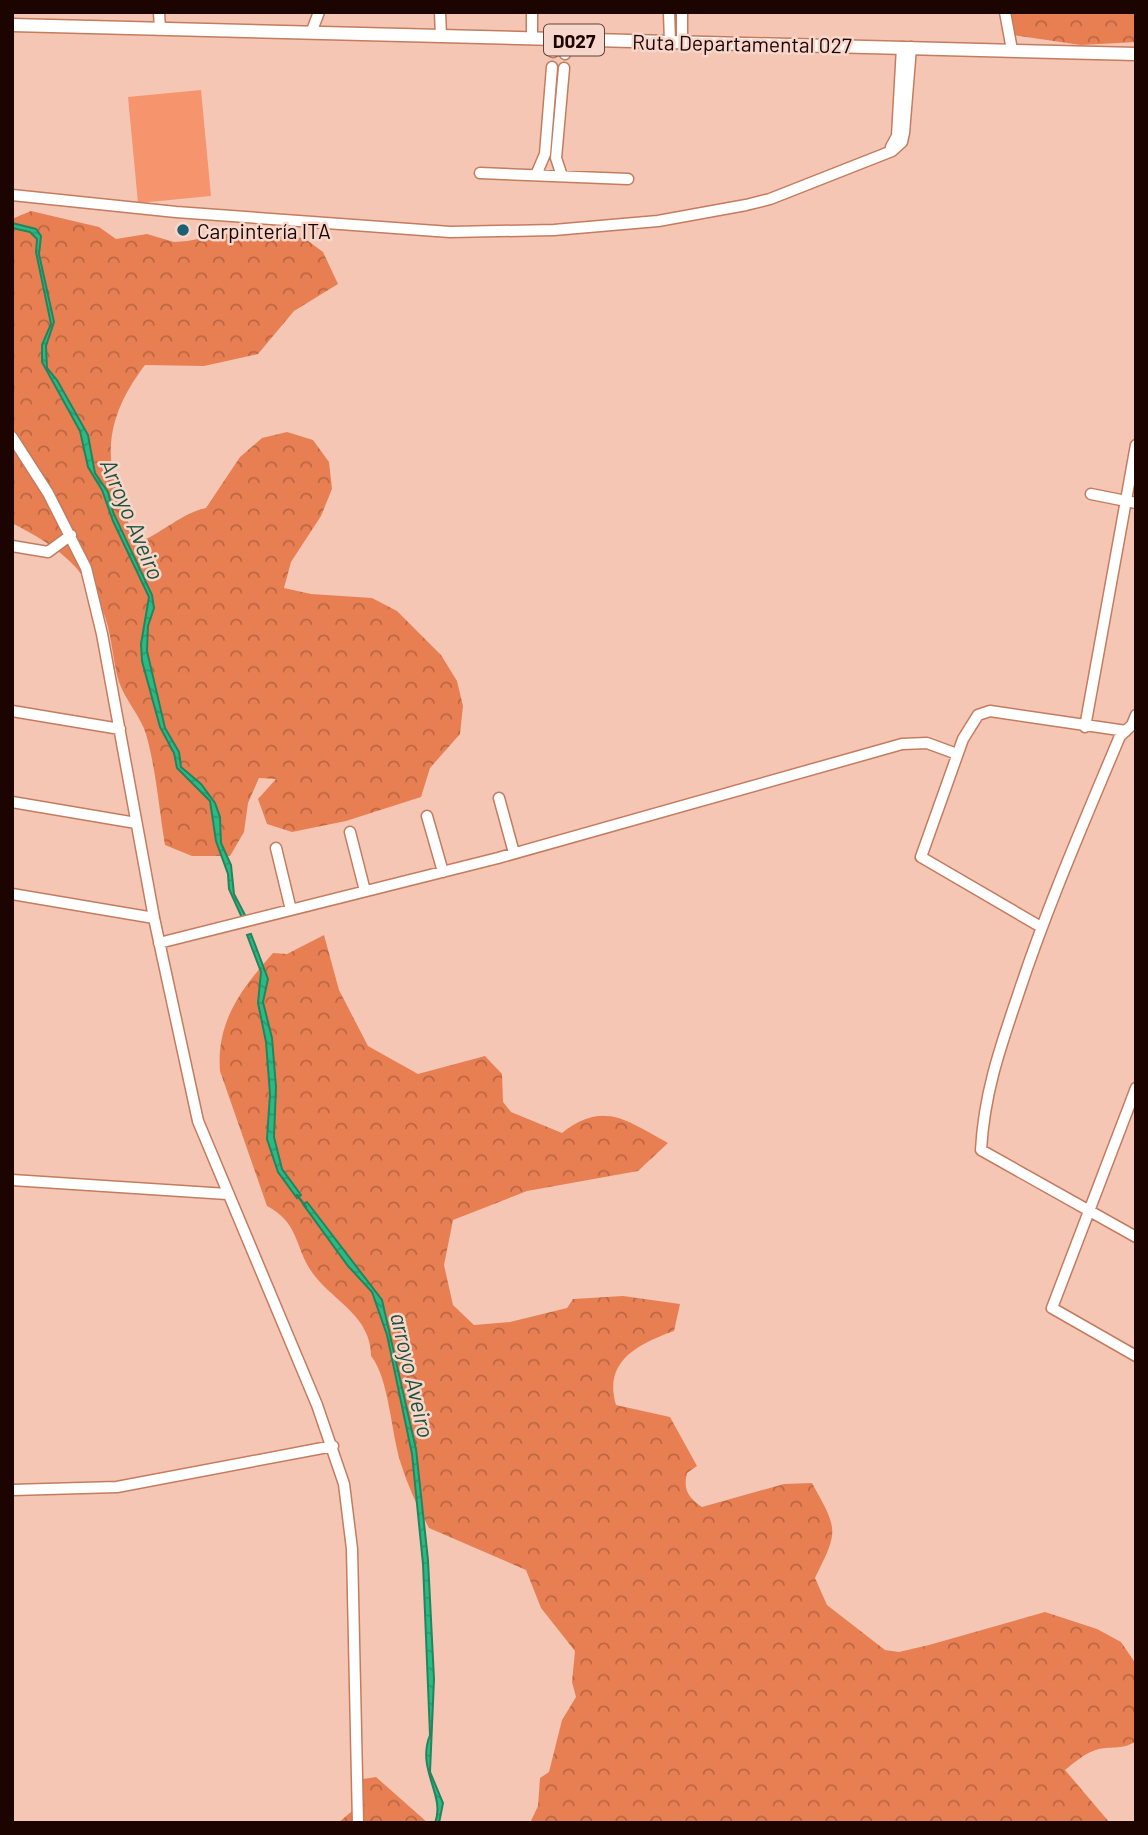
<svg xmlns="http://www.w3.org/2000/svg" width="1148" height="1835" font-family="Barlow,sans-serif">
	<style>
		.forest { fill: url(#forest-crowns) }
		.pitch { fill: #f6946d }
		.water { fill: url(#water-waves); stroke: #26845d; stroke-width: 2 }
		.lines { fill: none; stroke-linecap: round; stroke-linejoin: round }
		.stream { stroke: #26845d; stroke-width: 2.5 }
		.minor-casing { stroke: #c47c5f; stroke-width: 13 }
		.major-casing { stroke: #c47c5f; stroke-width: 15 }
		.minor { stroke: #fff; stroke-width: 10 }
		.major { stroke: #fff; stroke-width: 12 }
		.poi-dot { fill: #1d5f73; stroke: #f7d7cb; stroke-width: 2.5 }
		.labels { text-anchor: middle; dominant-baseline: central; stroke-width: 5; stroke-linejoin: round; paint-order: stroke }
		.shield { fill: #f7d7cb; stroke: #5e433d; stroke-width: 2 }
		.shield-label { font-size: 19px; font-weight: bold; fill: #1c0400 }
		.street-label { font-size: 21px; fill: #1c0400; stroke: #f7d7cb }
		.poi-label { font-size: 21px; fill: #1c0400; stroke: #f7d7cb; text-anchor: start }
		.water-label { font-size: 23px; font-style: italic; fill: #1d533c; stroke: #f7d7cb }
	</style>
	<defs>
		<pattern id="forest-crowns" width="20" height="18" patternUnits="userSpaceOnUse" patternTransform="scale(1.75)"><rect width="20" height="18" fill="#e87f53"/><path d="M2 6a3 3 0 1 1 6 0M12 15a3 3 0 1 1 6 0" fill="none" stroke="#bb6642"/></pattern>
		<pattern id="water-waves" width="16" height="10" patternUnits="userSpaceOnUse" patternTransform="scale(1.75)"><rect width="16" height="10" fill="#2abb85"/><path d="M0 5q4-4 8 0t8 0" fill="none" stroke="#259f71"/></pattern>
	</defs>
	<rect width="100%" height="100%" fill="#f5c6b4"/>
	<!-- forest -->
	<path class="forest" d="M1002,12H1136V42L1081,45L1012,35Z
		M31,211L99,227L116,239L147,234L174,242L187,241L232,233L304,238L323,252L338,284L294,311L258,354L204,366L145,365C97,428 104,475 138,543C162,533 182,513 206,508L240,457L262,438L287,432L313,440L329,462L332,489L321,516L291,562L284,588L311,594L372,598L397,611L441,655L457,681L463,706L460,734L430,768L421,797L346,821L292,832L267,824L258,799L276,779L259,778L248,803L244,832L230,856H192L165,845C159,809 156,769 146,734C140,715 125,700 119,682C112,659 112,631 102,609C82,564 56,546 12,523V219Z
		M324,935L339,990L368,1046L418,1074L485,1056L502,1074L503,1102L511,1112L562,1133C604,1100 627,1121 668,1143L638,1171L527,1191L453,1220L444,1265L453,1305L474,1325L510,1322L567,1308L573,1299L623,1296L680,1304L674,1331C638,1344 603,1361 616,1405L670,1417L697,1466L687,1473C683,1490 688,1497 702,1507L784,1484L812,1483C838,1530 839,1530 815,1578L827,1605L885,1650L899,1652L929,1645L1045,1612L1097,1629L1121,1642L1136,1664V1741C1123,1750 1113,1746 1099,1749C1086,1752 1075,1762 1065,1770L1110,1823H530L538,1806L540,1778L549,1772L562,1720L576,1697L572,1682L575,1651L541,1608L526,1570L429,1528C418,1508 408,1486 401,1464C391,1433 389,1378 371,1356C371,1317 335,1302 314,1275C294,1249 301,1224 267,1206L220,1071C216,1021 242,988 273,953L287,954Z
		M376,1777L428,1823H338L358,1806L357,1780Z"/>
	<!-- pitch -->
	<path class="pitch" d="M201,90L211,196L138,203L128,97Z"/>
	<!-- water -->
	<path class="water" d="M12,223L36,229L41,236L39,254L54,322L46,346L47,368L57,380L88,435L95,473L108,492L113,512L152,595L154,608L148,626L147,651L165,728L179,752L181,767L201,784L215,803L220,817L221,843L231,865L234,894L245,915L243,920L229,889L228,874L216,841L210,801L177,768L174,753L160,727L142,661L141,644L149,597L113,521L102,490L88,467L80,431L42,362V345L51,324L36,252L37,239L30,232L12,228Z
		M251,934L268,979L263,1002L272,1038L276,1087L274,1137L282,1169L301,1195L297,1198L278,1172L267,1139L270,1094L266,1042L258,1003L261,972L247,935Z
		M307,1202L382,1300L416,1449L428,1560L434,1679L430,1772L443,1803L439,1823H435C446,1795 416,1770 430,1735L423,1564L412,1454L387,1335L372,1292L348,1266L303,1204Z"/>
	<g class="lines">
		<!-- stream -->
		<path class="stream" d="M297,1195L306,1207"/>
		<!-- minor casing -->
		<g class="minor-casing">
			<path id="minor" d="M159,12L160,29
				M440,12L441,36
				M532,12V38
				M669,12L670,42
				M682,12V42
				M1005,12L1012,50
				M311,33L319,12
				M553,52L554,39
				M565,54L566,39
				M891,147L897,136L902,47
				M480,173L628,179
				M536,175L545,154L552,67
				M562,176L556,158L564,68
				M12,195L176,212L450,232L554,230L658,221L746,205L770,199L892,151L902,142L904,133L911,47
				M12,437L48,493L86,568L102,634L154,918L198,1121L317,1405L344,1484L352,1549L358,1823
				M1091,494L1136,503
				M12,546L48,552L71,535
				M12,711L120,729
				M1136,715L1132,725L1120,736C1084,822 1047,907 1018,995C1000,1048 984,1094 981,1150L1136,1237
				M1085,727L1136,445
				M499,798L514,853
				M12,802L136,823
				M427,816L443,872
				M350,832L365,891
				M276,848L291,910
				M12,894L154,918
				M1041,927L921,857L963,739L978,715L990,711L1126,731
				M159,943L498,858L902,744L927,743L957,754
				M1136,1088L1052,1308L1136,1356
				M12,1180L227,1194
				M12,1490L117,1487L333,1446"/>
		</g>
		<!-- major casing -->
		<g class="major-casing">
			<path id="major" d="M12,25L1136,54"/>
		</g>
		<!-- minor -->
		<use href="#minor" class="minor"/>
		<!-- major -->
		<use href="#major" class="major"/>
	</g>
	<!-- markers -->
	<circle class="poi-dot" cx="183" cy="230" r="7"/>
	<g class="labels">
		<!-- shield labels -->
		<rect class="shield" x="544" y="24.5" width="60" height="31" rx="5"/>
		<g class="shield-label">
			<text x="574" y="40">D027</text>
		</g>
		<!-- street labels -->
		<g class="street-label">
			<text transform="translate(742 43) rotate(1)">Ruta Departamental 027</text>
		</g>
		<!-- poi labels -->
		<g class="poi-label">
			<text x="197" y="230">Carpintería ITA</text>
		</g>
		<!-- water labels -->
		<g class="water-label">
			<text transform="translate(133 519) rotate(67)">Arroyo Aveiro</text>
			<text transform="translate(413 1375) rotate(77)">arroyo Aveiro</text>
		</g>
	</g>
	<!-- border -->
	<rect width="1148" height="1835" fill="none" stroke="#1c0400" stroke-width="28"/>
</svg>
